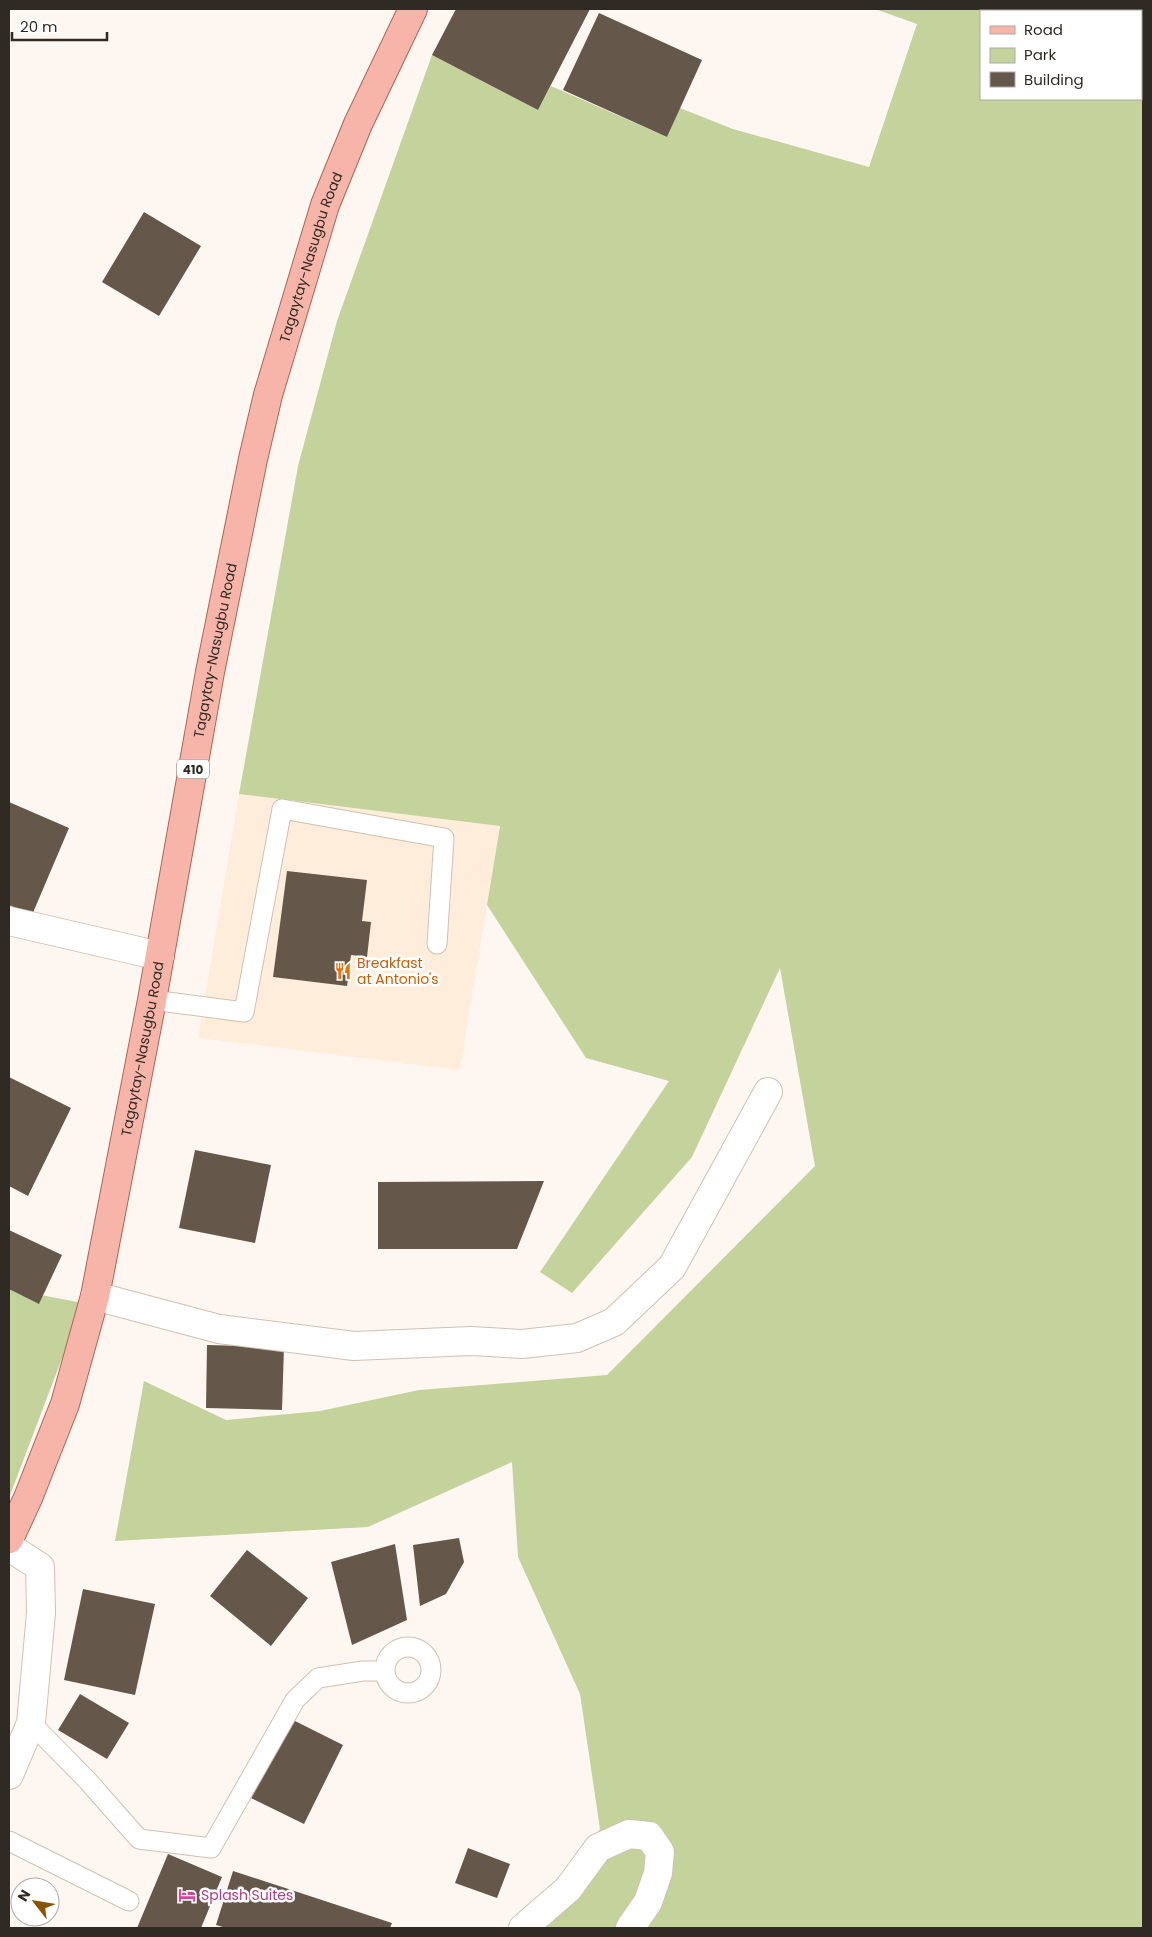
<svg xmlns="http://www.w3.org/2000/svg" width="1152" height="1937" font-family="Poppins,sans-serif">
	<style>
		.built { fill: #ffeddc }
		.green { fill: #c4d29c; fill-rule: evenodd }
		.building { fill: #65574a }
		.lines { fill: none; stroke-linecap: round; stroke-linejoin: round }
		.service-casing { stroke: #d0c0b2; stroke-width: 21 }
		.minor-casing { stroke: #d0c0b2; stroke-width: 30 }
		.tertiary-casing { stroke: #d0c0b2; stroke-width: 30 }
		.primary-casing { stroke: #ad6455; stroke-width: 30 }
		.service { stroke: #fff; stroke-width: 19 }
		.minor { stroke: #fff; stroke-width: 28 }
		.tertiary { stroke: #fff; stroke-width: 28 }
		.primary { stroke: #f7b5a9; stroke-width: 28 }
		.labels { text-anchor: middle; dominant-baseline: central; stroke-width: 5; stroke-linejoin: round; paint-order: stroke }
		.shield { fill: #fff; stroke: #6e6a66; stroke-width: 1 }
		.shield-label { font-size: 12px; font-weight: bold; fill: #302a25 }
		.street-label { font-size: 14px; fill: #302a25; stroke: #fff }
		.food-label { font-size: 14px; fill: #c56008; stroke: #fff; text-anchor: start }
		.hotel-label { font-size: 14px; fill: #b23c85; stroke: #fff; text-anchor: start }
	</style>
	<rect width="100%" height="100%" fill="#fef7f1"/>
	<!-- built -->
	<path class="built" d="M239,794L500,825L460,1070L198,1038Z"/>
	<!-- green -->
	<path class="green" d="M875,9H1143V1928H545L600,1829L580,1694L518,1557L512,1462L368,1527L115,1541L144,1381L226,1420L320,1411L419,1390L607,1375L815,1166L780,968L692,1157L572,1293L540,1272L669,1081L586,1058L487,905L500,826L239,794L298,466L337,321L432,55L538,110L551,86L667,137L680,108L733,129L869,167L917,24ZM981,11H1141V99H981Z
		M9,1289L83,1303L9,1498Z"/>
	<!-- building -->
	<path class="building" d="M456,9H590L538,110L432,55Z
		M599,13L702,60L667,137L563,90Z
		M144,212L201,246L159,316L102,282Z
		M9,802L69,828L32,915L9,905Z
		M287,871L367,880L362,921L371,922L367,957L351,955L347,986L273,977Z
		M9,1077L71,1108L28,1196L9,1186Z
		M195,1150L271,1165L255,1243L179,1228Z
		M544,1181L517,1249H378V1182Z
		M9,1230L62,1255L39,1304L9,1289Z
		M207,1345L284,1347L282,1410L206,1408Z
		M459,1538L464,1562L446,1594L420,1606L413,1545Z
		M395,1544L407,1620L352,1645L331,1562Z
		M247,1550L308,1598L271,1646L210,1596Z
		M83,1589L155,1604L135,1695L64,1680Z
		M80,1694L129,1723L107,1759L58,1730Z
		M291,1719L343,1745L304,1824L251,1798Z
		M468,1848L510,1864L497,1898L455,1883Z
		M168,1854L222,1877L201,1928H137Z
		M233,1871L392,1923L390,1928H226L216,1925Z"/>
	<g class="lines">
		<!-- service casing -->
		<g class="service-casing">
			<path id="service" d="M152,1000L244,1012L282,809L444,838L437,944
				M385 1670a23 23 0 1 1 46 0a23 23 0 1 1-46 0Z
				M31,1723L87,1780L139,1839L211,1848L295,1700L318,1678L363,1671H384
				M9,1841L129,1901"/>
		</g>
		<!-- minor casing -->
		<g class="minor-casing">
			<path id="minor" d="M9,921L160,956
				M95,1296L219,1329L354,1346L471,1341L522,1344L577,1338L614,1322L672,1267L768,1092"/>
		</g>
		<!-- tertiary casing -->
		<g class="tertiary-casing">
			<path id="tertiary" d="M9,1547L40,1567L41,1613L31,1723L9,1775
				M523,1928L568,1889L598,1848L629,1834L649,1836L660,1852L658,1873L648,1902L630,1928"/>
		</g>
		<!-- primary casing -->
		<g class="primary-casing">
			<g id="primary">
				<path id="s1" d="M9,1539L28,1498L65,1404L95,1296L152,1000L210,672L253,459L268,395L325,205L358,124L413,9"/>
			</g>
		</g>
		<!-- service -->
		<use href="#service" class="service"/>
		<!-- minor -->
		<use href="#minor" class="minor"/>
		<!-- tertiary -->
		<use href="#tertiary" class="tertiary"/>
		<!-- primary -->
		<use href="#primary" class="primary"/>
	</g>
	<!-- icons -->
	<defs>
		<g id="restaurant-bare" transform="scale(1.35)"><path d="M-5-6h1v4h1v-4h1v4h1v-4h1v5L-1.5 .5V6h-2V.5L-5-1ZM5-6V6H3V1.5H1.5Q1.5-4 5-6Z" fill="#e8710a" stroke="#fff" stroke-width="2.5" paint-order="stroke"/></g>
		<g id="hotel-bare" transform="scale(1.35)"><path d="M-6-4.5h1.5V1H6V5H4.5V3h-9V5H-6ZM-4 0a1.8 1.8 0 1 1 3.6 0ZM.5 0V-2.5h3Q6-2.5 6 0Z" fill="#d1479c" stroke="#fff" stroke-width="2.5" paint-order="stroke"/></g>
	</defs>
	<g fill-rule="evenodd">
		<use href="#restaurant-bare" x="343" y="971"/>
		<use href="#hotel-bare" x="187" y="1895"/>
	</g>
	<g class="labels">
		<!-- shield labels -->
		<rect class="shield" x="177" y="759.5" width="32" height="19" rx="4"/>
		<g class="shield-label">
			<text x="193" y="769">410</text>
		</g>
		<!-- street labels -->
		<g class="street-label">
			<text stroke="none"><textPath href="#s1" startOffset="1320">Tagaytay-Nasugbu Road</textPath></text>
			<text stroke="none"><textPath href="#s1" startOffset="915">Tagaytay-Nasugbu Road</textPath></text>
			<text stroke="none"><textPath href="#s1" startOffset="510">Tagaytay-Nasugbu Road</textPath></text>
		</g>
		<!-- food labels -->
		<g class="food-label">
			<text x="357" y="963">Breakfast<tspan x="357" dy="16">at Antonio's</tspan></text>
		</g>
		<!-- hotel labels -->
		<g class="hotel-label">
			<text x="201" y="1895">Splash Suites</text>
		</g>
	</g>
	<!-- border -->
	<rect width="1152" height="1937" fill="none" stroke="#302a25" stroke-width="20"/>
	<!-- legend -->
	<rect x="980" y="10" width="162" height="90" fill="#ffffff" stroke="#acaaa8"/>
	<rect x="990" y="26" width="25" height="8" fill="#f7b5a9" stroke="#acaaa8"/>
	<text x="1024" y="35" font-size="15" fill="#302a25">Road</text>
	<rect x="990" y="48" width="25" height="15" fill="#c4d29c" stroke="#acaaa8"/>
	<text x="1024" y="60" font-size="15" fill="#302a25">Park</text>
	<rect x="990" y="72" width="25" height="15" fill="#65574a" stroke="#acaaa8"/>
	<text x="1024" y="85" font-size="15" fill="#302a25">Building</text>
	<!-- north arrow -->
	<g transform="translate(35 1902) rotate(301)"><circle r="24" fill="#ffffff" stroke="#acaaa8"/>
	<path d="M0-4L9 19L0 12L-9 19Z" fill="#885400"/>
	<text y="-8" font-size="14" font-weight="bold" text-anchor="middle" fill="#302a25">N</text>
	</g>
	<!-- scale -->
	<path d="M12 32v8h95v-8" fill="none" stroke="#302a25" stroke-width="2.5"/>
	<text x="20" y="32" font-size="15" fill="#302a25" stroke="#ffffff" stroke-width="4" paint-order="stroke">20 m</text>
</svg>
